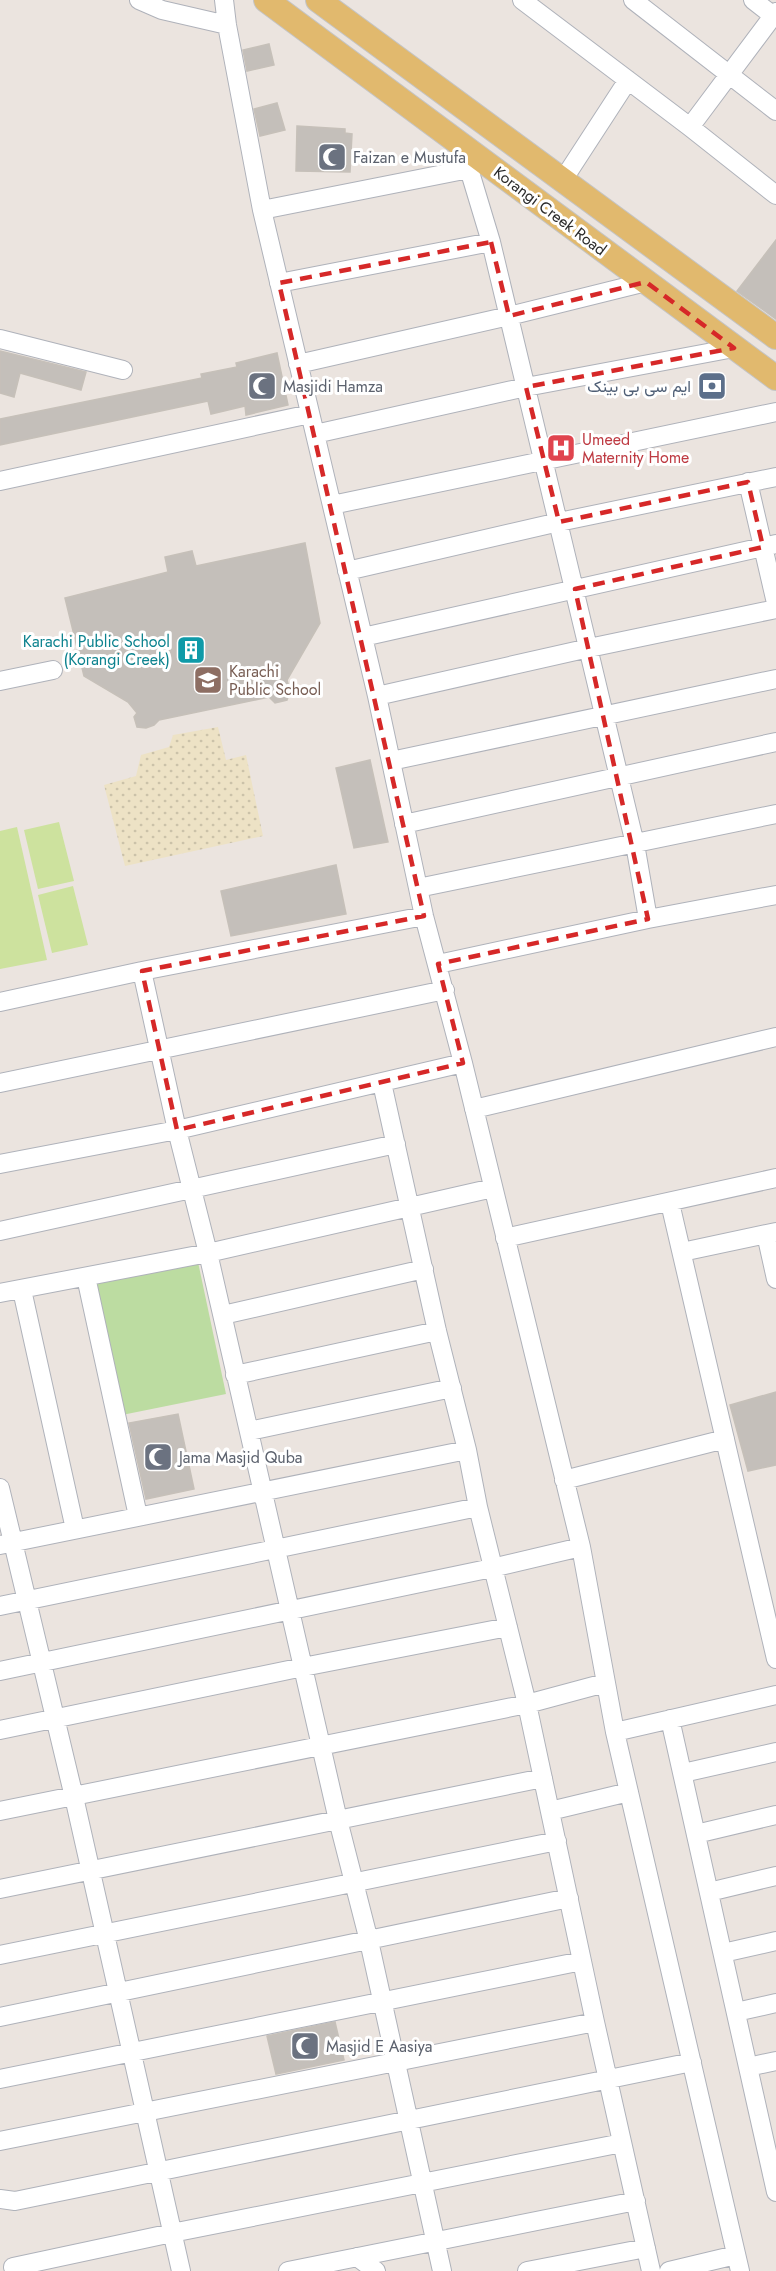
<svg xmlns="http://www.w3.org/2000/svg" width="776" height="2271" font-family="Jost,Vazirmatn,sans-serif">
	<style>
		.sand { fill: url(#sand-dots) }
		.park { fill: #bcdca1 }
		.pitch { fill: #cde29e }
		.building { fill: #c4bfba; stroke: #c6c0b9; stroke-width: 1.5 }
		.lines { fill: none; stroke-linecap: round; stroke-linejoin: round }
		.minor-casing { stroke: #afb2ba; stroke-width: 20 }
		.major-casing { stroke: #c4c4c4; stroke-width: 26 }
		.minor { stroke: #fff; stroke-width: 18 }
		.major { stroke: #e1b96e; stroke-width: 24 }
		.marked { fill: none; stroke: #d62828; stroke-width: 4.5; stroke-dasharray: 12 8; stroke-linejoin: round }
		.labels { text-anchor: middle; dominant-baseline: central; stroke-width: 6; stroke-linejoin: round; paint-order: stroke }
		.worship-label { font-size: 16px; fill: #5b616d; stroke: #fff; text-anchor: start }
		.street-label { font-size: 16px; fill: #2b2b2b; stroke: #fff }
		.service-label { font-size: 16px; fill: #4e5e75; stroke: #fff; text-anchor: end }
		.health-label { font-size: 16px; fill: #be3a42; stroke: #fff; text-anchor: start }
		.culture-label { font-size: 16px; fill: #0d838f; stroke: #fff; text-anchor: end }
		.education-label { font-size: 16px; fill: #785e54; stroke: #fff; text-anchor: start }
	</style>
	<defs>
		<pattern id="sand-dots" width="8" height="8" patternUnits="userSpaceOnUse" patternTransform="scale(1.5)"><rect width="8" height="8" fill="#ede2c5"/><path d="M2 2h.1M6 6h.1" fill="none" stroke="#cbc2a9" stroke-width="1.8" stroke-linecap="round"/></pattern>
	</defs>
	<rect width="100%" height="100%" fill="#ebe4df"/>
	<!-- sand -->
	<path class="sand" d="M218,727L226,760L246,755L263,836L125,866L104,785L136,776L141,755L169,747L173,735Z"/>
	<!-- park -->
	<path class="park" d="M198,1262L226,1394L122,1415L95,1283Z"/>
	<!-- pitch -->
	<path class="pitch" d="M59,822L74,881L38,889L24,830Z
		M17,827L47,960L0,969V831Z
		M73,886L88,945L52,953L38,895Z"/>
	<!-- building -->
	<path class="building" d="M269,44L274,65L247,71L243,50Z
		M277,103L285,130L260,136L254,109Z
		M297,126L345,129V133L352,134L350,172L296,171Z
		M776,240V319L737,291Z
		M0,351L86,372L81,390L20,373L14,397L0,393Z
		M277,353L288,405L246,415L245,406L211,414L208,401L0,445V419L202,378L201,374L237,367L236,363Z
		M305,543L320,623L287,680L290,691L287,700L275,703L269,697L159,720L154,725L146,728L137,727L134,717L137,713L128,702L84,676L65,598L168,572L165,557L192,551L196,566Z
		M370,760L388,842L354,848L336,768Z
		M336,865L346,914L231,936L221,891Z
		M776,1392V1465L748,1471L730,1405Z
		M178,1414L194,1489L146,1499L129,1423Z
		M335,2022L344,2060L276,2074L267,2036Z"/>
	<g class="lines">
		<!-- minor casing -->
		<g class="minor-casing">
			<path id="minor" d="M139,0L162,10L227,25
				M224,0L227,25L262,210L377,696L424,916L463,1063L581,1547L615,1732L740,2271
				M522,0L690,127L776,195
				M633,0L776,111
				M753,0L776,18
				M690,127L776,12
				M476,159L469,169L491,242
				M563,180L628,80
				M262,210L469,169
				M279,283L491,242L635,844L648,919
				M0,339L123,370
				M298,364L509,316L646,282
				M315,434L526,387L734,348
				M0,481L310,414
				M748,482L776,603
				M332,505L776,412
				M347,571L559,522L776,477
				M363,637L776,544
				M0,681L53,670
				M377,696L589,648L776,609
				M391,761L776,679
				M404,824L776,742
				M418,888L776,814
				M438,964L648,919L776,895
				M142,971L177,1130L208,1253L338,1820L369,1941L442,2271
				M0,1002L142,971L424,916
				M0,1083L445,990
				M382,1083L437,1331L467,1450L478,1507L527,1704L595,2022L651,2271
				M474,1109L776,1037
				M0,1164L177,1130L463,1063
				M670,1203L776,1659
				M0,1231L396,1144
				M766,1234L776,1279
				M505,1238L776,1178
				M682,1252L776,1232
				M86,1277L138,1516
				M22,1290L75,1529
				M0,1293L208,1253L493,1188
				M223,1315L424,1269
				M235,1375L437,1331
				M249,1431L452,1388
				M564,1480L725,1439
				M0,1488L74,1797L181,2271
				M0,1545L467,1450
				M0,1606L478,1507
				M0,1671L492,1568L581,1547
				M670,1719L776,2192
				M0,1730L303,1667L508,1627
				M615,1732L776,1695
				M683,1773L776,1752
				M0,1811L527,1704L605,1683
				M550,1811L629,1792
				M696,1834L776,1815
				M0,1889L543,1778
				M709,1892L776,1876
				M723,1953L776,1941
				M0,1955L557,1841
				M736,2012L776,2003
				M0,2017L569,1898
				M748,2067L776,2061
				M0,2079L582,1961
				M0,2141L595,2022
				M0,2199L15,2201L692,2062
				M357,2257L376,2271
				M13,2267L172,2233L622,2143
				M288,2271L636,2201
				M527,2271L646,2248
				M669,2271L736,2255"/>
		</g>
		<!-- major casing -->
		<g class="major-casing">
			<path id="major" d="M266,0L776,378
				M318,0L776,337"/>
		</g>
		<!-- minor -->
		<use href="#minor" class="minor"/>
		<!-- major -->
		<use href="#major" class="major"/>
	</g>
	<!-- marked area -->
	<path class="marked" d="M491,242L509,316L646,282L734,348L526,387L559,522L748,482L763,547L575,589L648,919L438,964L463,1063L177,1130L142,971L424,916L279,283Z"/>
	<!-- icons -->
	<defs>
		<g id="mosque-square" transform="scale(1.5)"><rect x="-9" y="-9" width="18" height="18" rx="4" fill="#6b7280" stroke="#fff"/><path d="M3.5-4.9A6 6 0 1 0 3.5 4.9A5 5 0 1 1 3.5-4.9Z" fill="#fff"/></g>
		<g id="bank-square" transform="scale(1.5)"><rect x="-9" y="-9" width="18" height="18" rx="4" fill="#5c6f8a" stroke="#fff"/><path d="M-6-4H6V4H-6ZM0-2.3a2.3 2.3 0 1 0 0 4.6a2.3 2.3 0 1 0 0-4.6Z" fill="#fff"/></g>
		<g id="hospital-square" transform="scale(1.5)"><rect x="-9" y="-9" width="18" height="18" rx="4" fill="#e0444e" stroke="#fff"/><path d="M-5-5h3v3.5h4V-5h3V5h-3V1.5h-4V5h-3Z" fill="#fff"/></g>
		<g id="building-square" transform="scale(1.5)"><rect x="-9" y="-9" width="18" height="18" rx="4" fill="#0f9aa8" stroke="#fff"/><path d="M-4-6H4V6H1V3H-1V6H-4ZM-2.5-4.3h1.7v1.8h-1.7ZM.8-4.3h1.7v1.8H.8ZM-2.5-1h1.7V.8h-1.7ZM.8-1h1.7V.8H.8Z" fill="#fff"/></g>
		<g id="school-square" transform="scale(1.5)"><rect x="-9" y="-9" width="18" height="18" rx="4" fill="#8d6e63" stroke="#fff"/><path d="M0-5L7-2L0 1L-7-2ZM-4 1L0 2.5L4 1V4Q0 6-4 4Z" fill="#fff"/></g>
	</defs>
	<g fill-rule="evenodd">
		<use href="#mosque-square" x="332" y="157"/>
		<use href="#mosque-square" x="262" y="386"/>
		<use href="#bank-square" x="712" y="386"/>
		<use href="#hospital-square" x="561" y="448"/>
		<use href="#building-square" x="191" y="650"/>
		<use href="#school-square" x="208" y="680"/>
		<use href="#mosque-square" x="158" y="1457"/>
		<use href="#mosque-square" x="305" y="2046"/>
	</g>
	<g class="labels">
		<!-- worship labels -->
		<g class="worship-label">
			<text x="353" y="157">Faizan e Mustufa</text>
			<text x="283" y="386">Masjidi Hamza</text>
			<text x="179" y="1457">Jama Masjid Quba</text>
			<text x="326" y="2046">Masjid E Aasiya</text>
		</g>
		<!-- street labels -->
		<g class="street-label">
			<text transform="translate(550 211) rotate(37)">Korangi Creek Road</text>
		</g>
		<!-- service labels -->
		<g class="service-label">
			<text x="691" y="386">ایم سی بی بینک</text>
		</g>
		<!-- health labels -->
		<g class="health-label">
			<text x="582" y="439">Umeed<tspan x="582" dy="18">Maternity Home</tspan></text>
		</g>
		<!-- culture labels -->
		<g class="culture-label">
			<text x="170" y="641">Karachi Public School<tspan x="170" dy="18">(Korangi Creek)</tspan></text>
		</g>
		<!-- education labels -->
		<g class="education-label">
			<text x="229" y="671">Karachi<tspan x="229" dy="18">Public School</tspan></text>
		</g>
	</g>
</svg>
